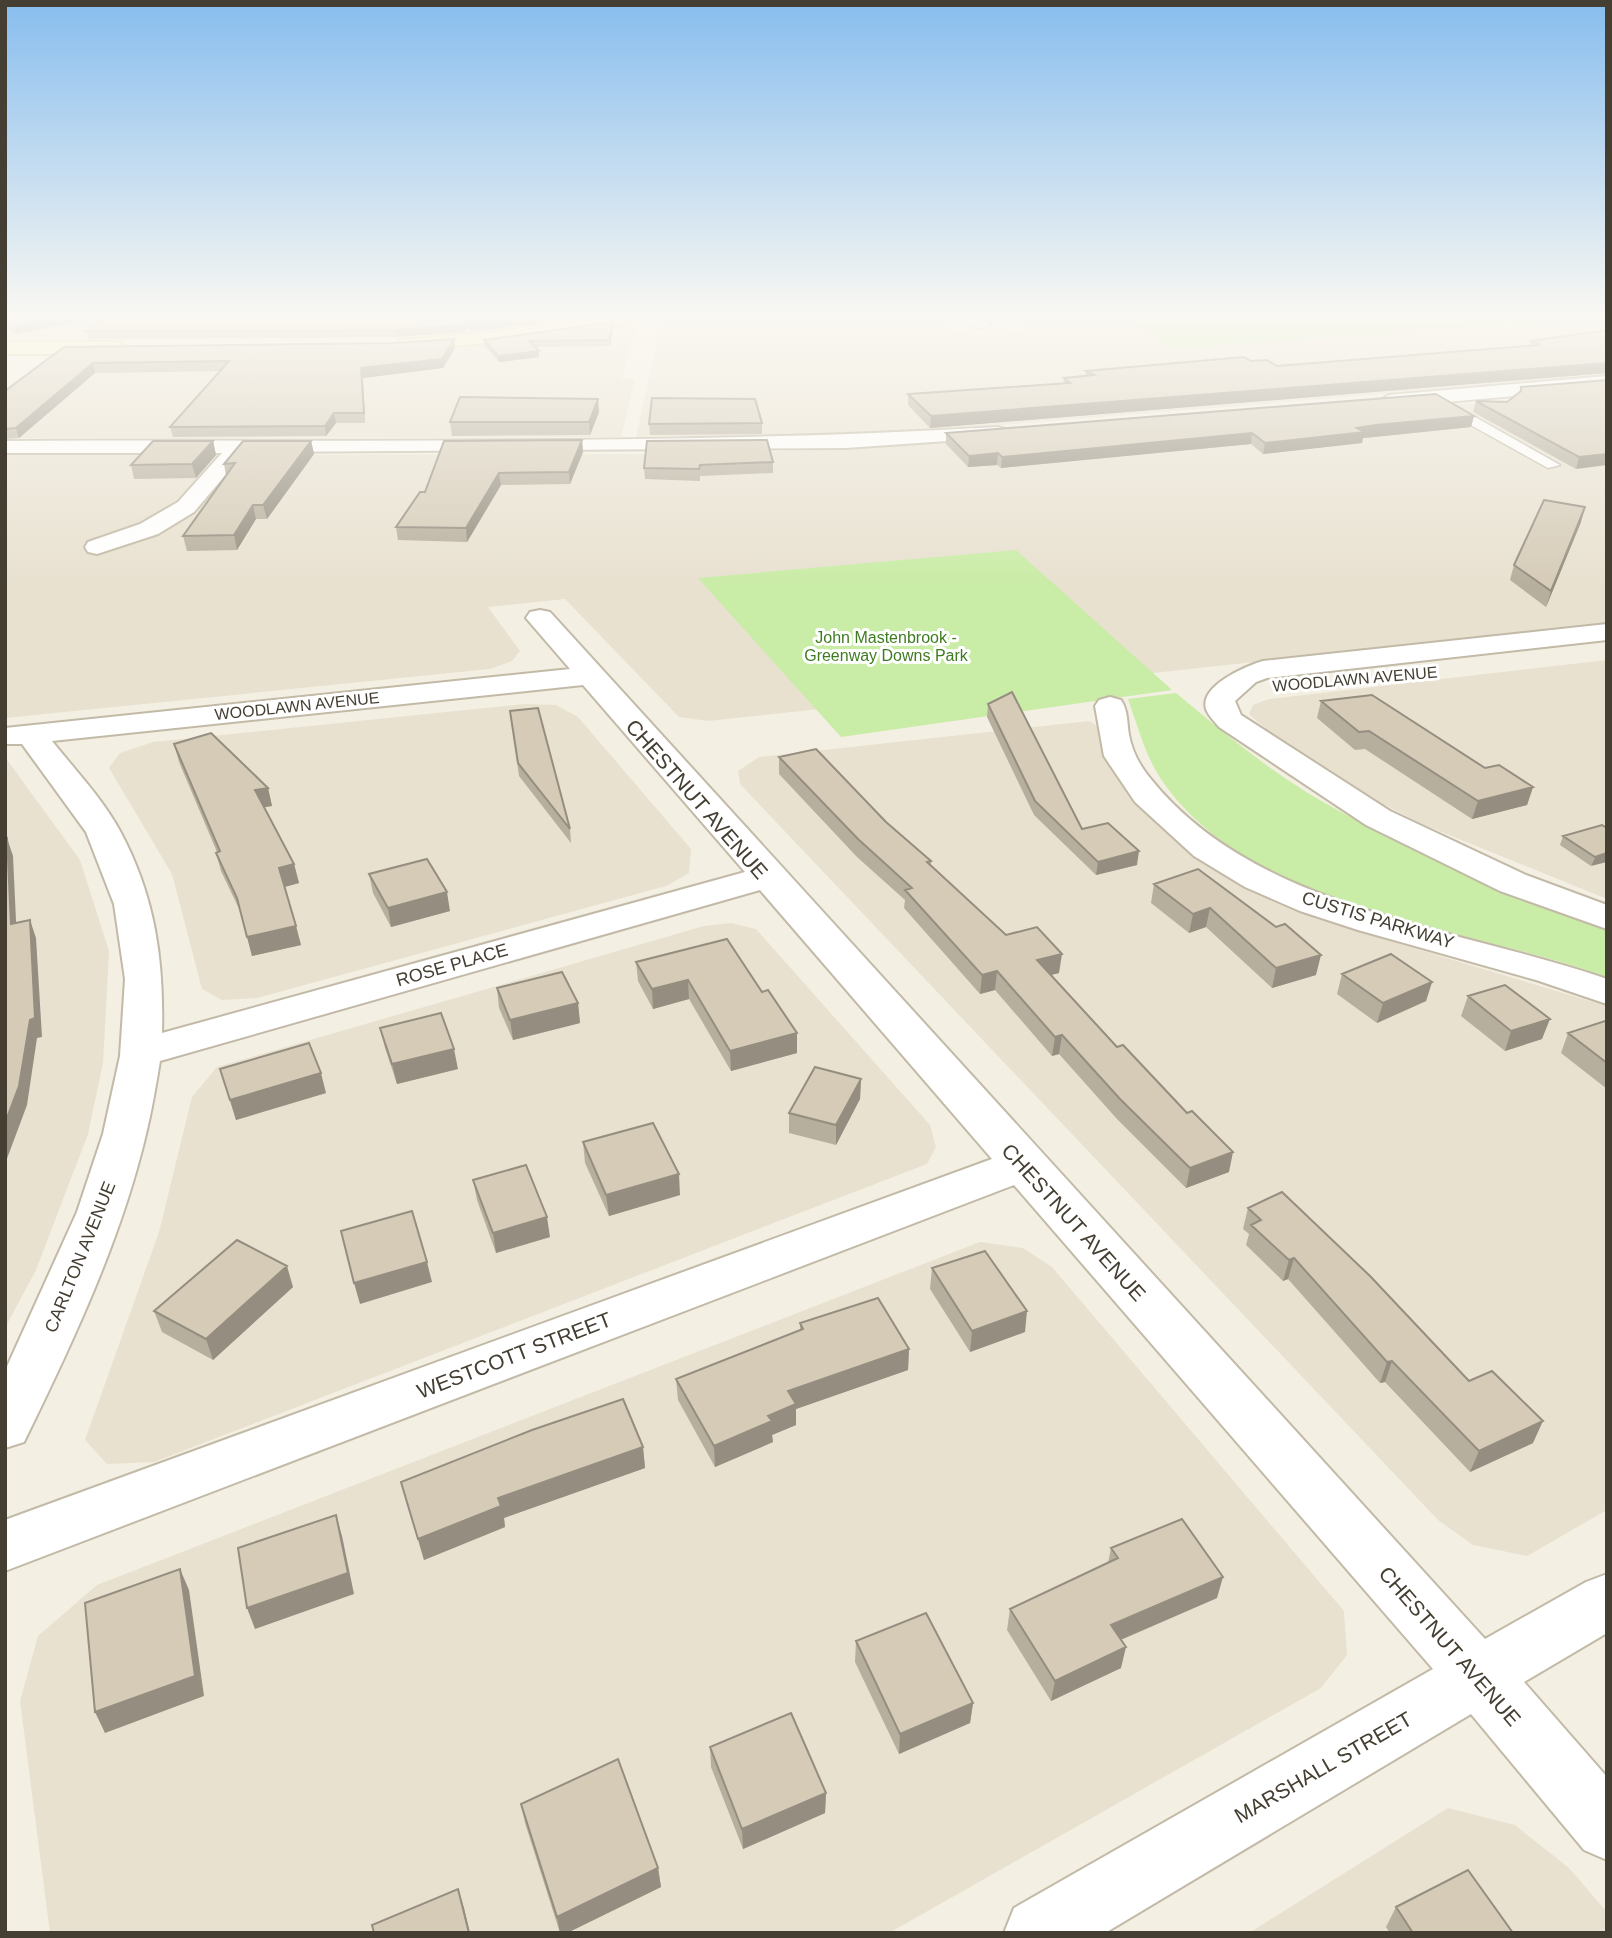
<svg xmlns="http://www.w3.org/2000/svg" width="1612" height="1938" font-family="Arial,sans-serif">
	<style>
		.residential { fill: #e8e1d0 }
		.green { fill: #c9eca6 }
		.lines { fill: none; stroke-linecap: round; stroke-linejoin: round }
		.lane-casing { stroke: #c2baa7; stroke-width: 3 }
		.street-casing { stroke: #c2baa7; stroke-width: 4 }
		.secondary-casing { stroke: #d7c78d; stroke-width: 4 }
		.lane { fill: #fff; fill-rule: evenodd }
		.street { fill: #fff; fill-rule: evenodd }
		.secondary { fill: #fff3c0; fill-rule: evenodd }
		.wall { fill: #b7af9d }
		.shaded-wall { fill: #958e80 }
		.building { fill: #d5cbb7; stroke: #958e80; stroke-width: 2 }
		.labels { text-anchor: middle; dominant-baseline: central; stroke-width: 6; stroke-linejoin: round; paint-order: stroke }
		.far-park-label { font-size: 16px; fill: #3f7c21; stroke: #fff }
		.far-street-label { font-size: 16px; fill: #453e32; stroke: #fff }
		.street-label { font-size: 18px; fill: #453e32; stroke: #fff }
		.near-street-label { font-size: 21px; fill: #453e32; stroke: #fff }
	</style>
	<rect width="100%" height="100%" fill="#f3efe2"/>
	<!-- residential -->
	<path class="residential" d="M5,316H514L506,327L384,341L5,343Z
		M677,316H932L944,320L949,328L957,332L977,336L1014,334L1026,326L1022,322L999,316H1125L1173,349L1607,316V376L1002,425L847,434L636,437L662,318Z
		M618,325L636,329L622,379H635L621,437L5,438V392L61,353L410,351L501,343Z
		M1607,391V623L1108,678L1007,551L702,578L847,706L708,721L679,717L565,599L488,607L520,651L512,661L490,669L5,718V455L697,454L815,450L1276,421Z
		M1607,660V899L1422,824L1346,785L1277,739L1249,714L1253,705L1269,699Z
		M525,704L556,705L578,717L691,849L689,873L666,886L257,998L222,1000L202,989L172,874L109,768L120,753L153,742Z
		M1089,721L1109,732L1148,805L1238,876L1353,930L1607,1006V1510L1527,1556L1473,1545L1438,1520L740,784L738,771L759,757Z
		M5,757L80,860L109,951L103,1063L88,1134L36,1270L5,1328Z
		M731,923L756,929L930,1125L936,1147L927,1164L154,1462L107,1464L85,1440L159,1232L192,1097L217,1067L704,926Z
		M980,1242L1023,1248L1052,1267L1344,1611L1347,1655L1321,1688L889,1933H50L20,1701L38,1636L97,1585Z
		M1448,1808L1515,1825L1569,1868L1607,1912V1933H1249Z"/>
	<!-- green -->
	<path class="green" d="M1124,316H1603L1171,349Z
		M1016,550L1172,690L841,737L698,578Z
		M1176,693C1217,727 1257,761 1303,790C1397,848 1504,887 1607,929V977C1470,927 1252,910 1163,782C1146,758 1138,727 1128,699Z"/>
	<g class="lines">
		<!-- lane casing -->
		<g class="lane-casing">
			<path id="lane" d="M1442,403H1450L1560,465L1548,468L1442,409Z"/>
		</g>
		<!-- street casing -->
		<g class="street-casing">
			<path id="street" d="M533,316H554L571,328L562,333Z
				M950,316H976L991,324L982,329Z
				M1607,376V388L1389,407L1379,401L1389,395Z
				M998,427L1005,429L1009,433L1005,437L846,448L245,452L194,512L158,534L97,554L88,552L85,547L88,542L140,524L178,502L222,453H5V441C336,439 668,446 998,427Z
				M540,610L550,612L1485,1639L1586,1582L1607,1574V1633L1524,1682L1607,1777V1860L1584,1850L1471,1714L1105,1933H1004L1014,1908L1433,1669L1014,1185L5,1571V1520L992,1159L760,890L160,1061C156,1085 152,1110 146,1134C121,1240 72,1344 24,1442L5,1448V1371L77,1212L103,1134L120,1056L125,979L114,904L86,832L22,744H5V728L570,669L526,618L530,612ZM583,685L745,872L162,1033C164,960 155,896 120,831C102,798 75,770 52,741Z
				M1607,624V640L1267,678L1256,682L1235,701L1241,715L1390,811L1526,875L1607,905V929L1500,891L1366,825L1219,727C1215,722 1208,715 1206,709C1199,686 1246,666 1263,661Z
				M1110,697L1121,700C1128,710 1127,723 1129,735C1132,751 1140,766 1150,778C1255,910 1457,927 1607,979V1004L1536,980L1358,930L1300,911L1245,887L1194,856L1135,802L1104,756L1095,706L1099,700Z"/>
		</g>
		<!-- secondary casing -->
		<g class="secondary-casing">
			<path id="secondary" d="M606,316H651L642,321L487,343L401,350L392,345L401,340L487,333Z
				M5,342H117L126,348L117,354H5Z"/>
		</g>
		<!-- lane -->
		<use href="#lane" class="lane"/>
		<!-- street -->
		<use href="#street" class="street"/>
		<!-- secondary -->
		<use href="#secondary" class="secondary"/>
	</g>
	<!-- wall -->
	<path class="wall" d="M5,316H539V323L471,332L467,327L465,332L394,337L89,339L87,331L107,316L16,334L5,328Z
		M741,316H854V320L752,325Z
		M613,322V328L610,346L535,347L539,351V357L499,362L484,346V340Z
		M454,339L455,348L443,368L363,378L365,423H336L326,436L173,437L170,427L221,371L95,373L19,438L5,439V391L64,347L393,343Z
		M1531,341L1607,373L930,428L908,405V394L1063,383L1064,378L1085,376L1086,371L1251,361L1277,366L1530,346Z
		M1607,380L1576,469L1473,412L1476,401L1507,402L1519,392L1521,387Z
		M599,412L590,435L452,436L450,422Z
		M1474,416L1471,427L1374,437L1363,438L1362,443L1263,454L1251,444L1001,468L997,465L968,467L946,444V433Z
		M762,423V434L650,435L649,424Z
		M582,440L583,452L570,484L501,485L467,542L398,540L396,527L425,492Z
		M213,441L216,455L196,478L134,479L131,465Z
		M311,441L314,454L267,519H256L237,550L187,551L183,536L226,476L224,464Z
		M647,441L773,462V473L700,476V481L645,479L644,468Z
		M1581,522L1546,607L1510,580L1514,565Z
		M1321,701L1485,768L1533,787L1527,805L1472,819L1365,749L1355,750L1317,718Z
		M988,704L1082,829L1137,865L1096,875L1034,815L987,717Z
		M510,711L570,829L571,843L519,776Z
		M174,744L268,788L272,806L264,807L294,864L299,883L285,887L301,945L252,956L242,915L221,871L216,853L217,852L179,762Z
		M779,757L886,822L931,861V866L1006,935L1059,973L1051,975L1229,1172L1186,1188L1117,1119L1059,1054L1052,1056L995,990L980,994L904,908L905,900L857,857L779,774Z
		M1607,828L1591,866L1560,845L1563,836Z
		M369,874L450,911L391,927L373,893Z
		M1154,884L1276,927L1316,975L1272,988L1206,927L1189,933L1151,903Z
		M727,939L797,1053L731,1071L689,999L653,1009L638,981L636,962Z
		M1342,974L1432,982L1426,1001L1377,1023L1337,994Z
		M497,988L578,1003L580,1023L513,1040L499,1008Z
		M1468,996L1542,1039L1505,1051L1461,1016Z
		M1607,1022V1089L1561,1053L1568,1033Z
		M380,1028L458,1069L397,1084L385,1048Z
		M220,1069L326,1093L236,1120Z
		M861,1079L860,1099L836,1145L789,1133V1113Z
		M583,1142L680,1195L609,1216L585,1163Z
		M473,1180L550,1237L496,1253L477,1200Z
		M1248,1208L1469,1381L1533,1443L1470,1472L1385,1382L1380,1383L1288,1279L1283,1281L1246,1245L1249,1234L1243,1229Z
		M932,1268L1025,1332L970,1352L930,1289Z
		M293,1287L213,1360L162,1332L154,1311Z
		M800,1323L909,1349L908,1370L796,1409V1425L772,1435L773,1442L715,1467L678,1400L676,1379L800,1330Z
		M643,1447L645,1468L504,1518L505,1527L424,1560L401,1482Z
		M1111,1548L1217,1598L1121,1640V1668L1051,1701L1007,1630L1010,1609L1108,1563Z
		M856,1641L973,1703L970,1723L899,1754L855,1662Z
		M710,1747L826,1793L825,1813L743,1849L711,1767Z
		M521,1804L658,1868L661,1887L567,1933H560L525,1823Z
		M1396,1907L1513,1933H1390L1386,1927Z"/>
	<!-- shaded-wall -->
	<path class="shaded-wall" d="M68,316H109L16,334L13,326Z
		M539,316V323L471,332L470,324Z
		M563,316H594L563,319Z
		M466,320L467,327L465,332L394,337L393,330Z
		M613,322V328L610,346L609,340Z
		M454,339L455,348L443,368L363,378L365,423L364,413L361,368Z
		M539,351V357L499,362L498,356Z
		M93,363L95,373L19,438L16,428Z
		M1607,363V373L930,428L931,416Z
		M598,399L599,412L590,435L589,422Z
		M334,413L336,423L326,436L325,426Z
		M1474,416L1471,427L1374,437L1363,438L1362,443L1263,454L1265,443L1376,425Z
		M1252,433L1251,444L1001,468L1002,457Z
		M582,440L583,452L570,484L569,472Z
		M213,441L216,455L196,478L192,464Z
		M311,441L314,454L267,519L263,505Z
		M998,453L997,465L968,467L969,456Z
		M1607,454V465L1576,469L1579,457Z
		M499,473L501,485L467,542L466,528Z
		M253,505L256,519L237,550L234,535Z
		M1585,507L1581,522L1546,607L1551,591Z
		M1533,787L1527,805L1472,819L1478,801Z
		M268,788L272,806L260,808L255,790Z
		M7,838L13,856L17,942L11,924Z
		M1139,851L1137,865L1096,875L1098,862Z
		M1607,853V862L1591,866L1595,857Z
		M294,864L299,883L284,887L279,868Z
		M447,892L450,911L391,927L388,908Z
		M1210,908L1206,927L1189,933L1193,914Z
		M30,920L36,938L42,1037L37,1038L27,1105L5,1164V1123Z
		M296,926L301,945L252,956L247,937Z
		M1062,954L1059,973L1035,979L1037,960Z
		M1321,955L1316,975L1272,988L1276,968Z
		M997,971L995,990L980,994L982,975Z
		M688,980L689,999L653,1009L652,989Z
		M1432,982L1426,1001L1377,1023L1383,1003Z
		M578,1003L580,1023L513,1040L510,1020Z
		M1550,1019L1542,1039L1505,1051L1511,1031Z
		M797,1033V1053L731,1071L730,1051Z
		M1062,1035L1059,1054L1052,1056L1055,1037Z
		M454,1049L458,1069L397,1084L392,1064Z
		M321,1073L326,1093L236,1120L230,1100Z
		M861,1079L860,1099L836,1145V1125Z
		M1233,1152L1229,1172L1186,1188L1190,1168Z
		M679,1174L680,1195L609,1216L606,1195Z
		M547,1217L550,1237L496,1253L493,1233Z
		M1294,1258L1288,1279L1283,1281L1289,1260Z
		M427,1262L432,1282L360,1304L354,1283Z
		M287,1266L293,1287L213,1360L206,1339Z
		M1027,1311L1025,1332L970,1352L972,1331Z
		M909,1349L908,1370L796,1409V1425L772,1435L773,1442L715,1467L714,1446L768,1416L788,1391Z
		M1392,1361L1385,1382L1380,1383L1387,1362Z
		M1543,1421L1533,1443L1470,1472L1479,1451Z
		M643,1447L645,1468L504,1518L505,1527L424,1560L418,1539L498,1498Z
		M336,1515L342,1536L354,1594L255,1629L247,1608Z
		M180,1569L189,1590L204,1696L105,1733L95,1712Z
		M1223,1577L1217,1598L1106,1646L1111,1625Z
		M1126,1647L1121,1668L1051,1701L1055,1681Z
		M973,1703L970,1723L899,1754L900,1734Z
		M826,1793L825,1813L743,1849L742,1829Z
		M658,1868L661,1887L567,1933H560L557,1917Z
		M458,1889L464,1908L470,1933H469Z"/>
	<!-- building -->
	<path class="building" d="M5,316H68L13,326L5,322Z
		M108,316H535L470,324L466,320L464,325L393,330L87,331Z
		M748,316H826L752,319Z
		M613,322L609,340L529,341L539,351L498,356L484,340Z
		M1607,330V363L931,416L908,394L1070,383L1064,378L1094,375L1086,371L1244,357L1251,361L1267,360L1277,366L1540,345L1531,341Z
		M454,339L442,359L361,368L364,413H334L325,426L170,427L229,361L93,363L16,428L5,429V391L64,347L393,343Z
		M1607,380V454L1579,457L1476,401L1507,402L1521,391V387Z
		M1436,394L1474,416L1376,425L1357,428L1365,432L1265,443L1252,433L1002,457L998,453L969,456L946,433Z
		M460,397L598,399L589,422H450Z
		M652,398L755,399L762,423L649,424Z
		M582,440L569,472L499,473L466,528L396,527L420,492H425L444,441Z
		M767,440L773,462L700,465L699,469L644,468L647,441Z
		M153,441H213L192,464L131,465Z
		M243,441H311L263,505H253L234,535L183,536L235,463L224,464Z
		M1544,500L1585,507L1551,591L1514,565Z
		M1012,692L1082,829L1108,823L1139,851L1098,862L1035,801L988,704Z
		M1372,695L1485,768L1499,765L1533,787L1478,801L1369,731L1359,732L1321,701Z
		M538,708L570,829L518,763L510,711Z
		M211,733L268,788L255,790L294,864L279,868L296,926L247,937L237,898L216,853L220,851L174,744Z
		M816,749L886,822L931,861L927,862L1006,935L1037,927L1062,954L1037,960L1117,1047L1123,1045L1187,1113L1192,1111L1233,1152L1190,1168L1120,1099L1062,1035L1055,1037L997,971L982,975L905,890L912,888L858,839L779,757Z
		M1602,825L1607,828V853L1595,857L1563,836Z
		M5,835L7,838L11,924L30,920L35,1018L30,1020L19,1086L5,1123Z
		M427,859L447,892L388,908L369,874Z
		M1198,869L1276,927L1285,924L1321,955L1276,968L1210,908L1193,914L1154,884Z
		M727,939L762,992L768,990L797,1033L730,1051L688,980L652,989L636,962Z
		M1391,954L1432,982L1383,1003L1342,974Z
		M562,972L578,1003L510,1020L497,988Z
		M1505,985L1550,1019L1511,1031L1468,996Z
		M441,1013L454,1049L392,1064L380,1028Z
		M1605,1021L1607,1022V1063L1568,1033Z
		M309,1043L321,1073L230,1100L220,1069Z
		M815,1067L861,1079L836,1125L789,1113Z
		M653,1123L679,1174L606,1195L583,1142Z
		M526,1165L547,1217L493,1233L473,1180Z
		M1282,1192L1370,1276L1469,1381L1492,1371L1543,1421L1479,1451L1392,1361L1387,1362L1294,1258L1289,1260L1251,1225L1261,1220L1248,1208Z
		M412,1211L427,1262L354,1283L341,1231Z
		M237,1240L287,1266L206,1339L154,1311Z
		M985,1251L1027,1311L972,1331L932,1268Z
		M878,1298L909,1349L788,1391L796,1404L768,1416L772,1421L714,1446L676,1379L803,1329L800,1323Z
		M623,1399L643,1447L498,1498L501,1506L418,1539L401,1482L532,1430Z
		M336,1515L348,1573L247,1608L238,1548Z
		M1182,1519L1223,1577L1111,1625L1126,1647L1055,1681L1010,1609L1118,1558L1111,1548Z
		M180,1569L195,1676L95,1712L85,1603Z
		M926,1613L973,1703L900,1734L856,1641Z
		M791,1713L826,1793L742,1829L710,1747Z
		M618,1759L658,1868L557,1917L521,1804Z
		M1468,1870L1513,1933H1413L1396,1907Z
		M458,1889L469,1933H374L372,1925Z"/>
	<!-- sky -->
	<linearGradient id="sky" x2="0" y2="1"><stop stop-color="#87bdee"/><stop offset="0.54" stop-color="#faf8f2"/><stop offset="1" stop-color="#faf8f2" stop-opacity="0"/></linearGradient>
	<rect width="1612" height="587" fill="url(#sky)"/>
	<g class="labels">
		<!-- far-park labels -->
		<g class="far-park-label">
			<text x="886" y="637">John Mastenbrook -<tspan x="886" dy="18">Greenway Downs Park</tspan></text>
		</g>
		<!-- far-street labels -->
		<g class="far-street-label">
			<text transform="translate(1355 679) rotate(-5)">WOODLAWN AVENUE</text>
			<text transform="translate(297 706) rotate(-6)">WOODLAWN AVENUE</text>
		</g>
		<!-- street labels -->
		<g class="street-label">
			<text transform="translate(1378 920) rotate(17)">CUSTIS PARKWAY</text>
			<text transform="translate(452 965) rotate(-16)">ROSE PLACE</text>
			<text transform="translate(80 1257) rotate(-68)">CARLTON AVENUE</text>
		</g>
		<!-- near-street labels -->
		<g class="near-street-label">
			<text transform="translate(697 799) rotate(49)">CHESTNUT AVENUE</text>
			<text transform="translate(1074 1222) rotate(48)">CHESTNUT AVENUE</text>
			<text transform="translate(514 1355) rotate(-21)">WESTCOTT STREET</text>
			<text transform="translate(1450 1646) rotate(49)">CHESTNUT AVENUE</text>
			<text transform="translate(1323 1767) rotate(-30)">MARSHALL STREET</text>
		</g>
	</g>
	<!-- border -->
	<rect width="1612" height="1938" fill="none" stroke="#453e32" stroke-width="14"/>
</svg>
